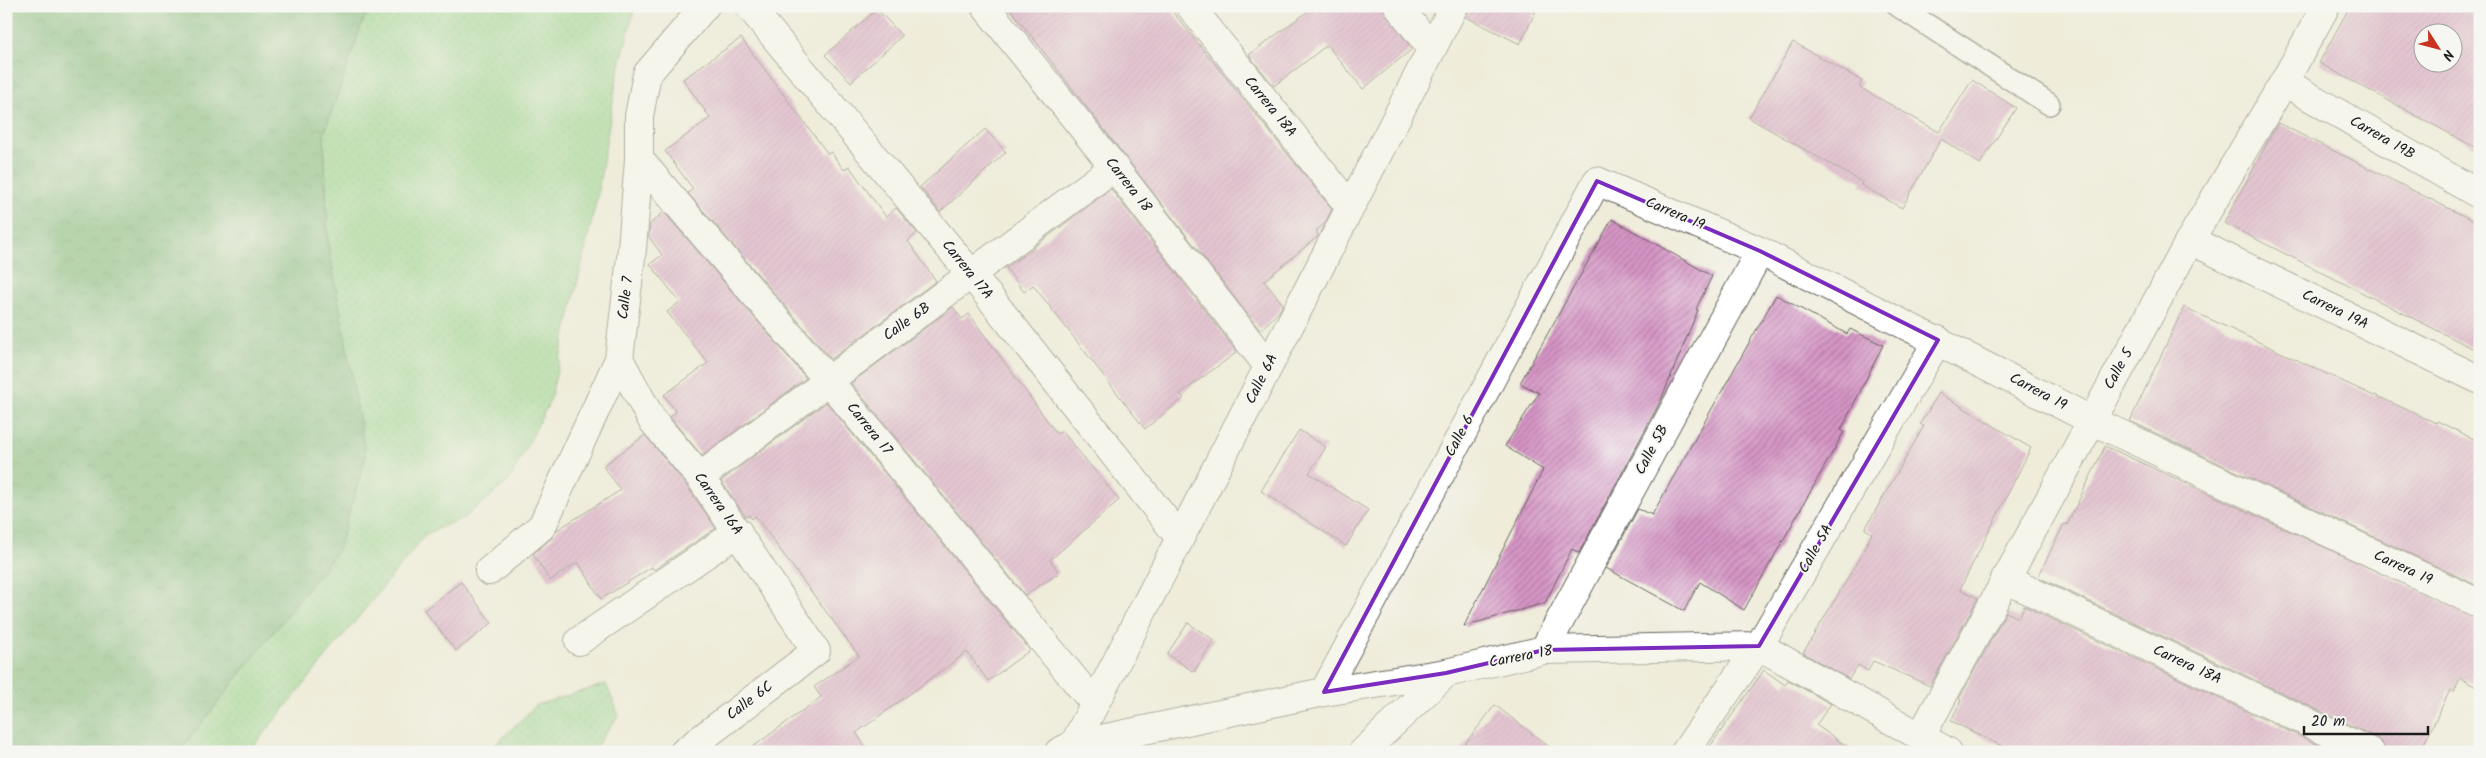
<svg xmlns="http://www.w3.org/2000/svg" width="2486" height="758" font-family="Kalam,sans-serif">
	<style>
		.grass { fill: url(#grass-dots); stroke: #567854 }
		.forest { fill: url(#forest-crowns); stroke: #48684a }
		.building { fill: url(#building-hatch); fill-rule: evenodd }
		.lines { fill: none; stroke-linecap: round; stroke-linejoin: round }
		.lane-casing { stroke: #66655e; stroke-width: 24 }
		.street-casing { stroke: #66655e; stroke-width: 30 }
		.lane { stroke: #fff; stroke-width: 21 }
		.street { stroke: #fff; stroke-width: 28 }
		.marked { fill: none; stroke: #7b2cbf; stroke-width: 4; stroke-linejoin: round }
		.labels { text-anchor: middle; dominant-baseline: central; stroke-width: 4; stroke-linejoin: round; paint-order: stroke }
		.street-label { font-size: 15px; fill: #1c1c1c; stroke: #f6f6f2 }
	</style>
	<defs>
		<pattern id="grass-dots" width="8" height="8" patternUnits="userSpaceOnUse" patternTransform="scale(1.25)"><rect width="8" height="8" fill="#90d38b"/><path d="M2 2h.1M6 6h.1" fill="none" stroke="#7cb577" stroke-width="1.8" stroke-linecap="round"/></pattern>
		<pattern id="forest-crowns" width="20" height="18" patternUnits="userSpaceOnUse" patternTransform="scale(1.25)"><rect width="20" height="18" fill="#74b577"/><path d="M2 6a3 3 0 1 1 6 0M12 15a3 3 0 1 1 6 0" fill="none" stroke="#5e9261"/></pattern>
		<pattern id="building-hatch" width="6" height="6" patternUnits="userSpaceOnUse" patternTransform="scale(1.25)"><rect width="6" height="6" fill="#d695c6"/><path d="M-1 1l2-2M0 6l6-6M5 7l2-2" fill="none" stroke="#ad79a0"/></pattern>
	</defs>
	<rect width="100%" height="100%" fill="#f6f6f2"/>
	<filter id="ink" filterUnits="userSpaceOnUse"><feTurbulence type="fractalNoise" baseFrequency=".02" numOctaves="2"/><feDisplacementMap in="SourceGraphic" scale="10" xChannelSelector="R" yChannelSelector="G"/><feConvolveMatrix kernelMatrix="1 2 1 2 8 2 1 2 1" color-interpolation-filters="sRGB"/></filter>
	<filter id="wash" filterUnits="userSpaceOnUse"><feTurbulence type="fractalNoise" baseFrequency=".0096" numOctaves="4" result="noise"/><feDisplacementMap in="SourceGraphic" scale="20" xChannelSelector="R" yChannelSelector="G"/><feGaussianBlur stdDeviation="1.12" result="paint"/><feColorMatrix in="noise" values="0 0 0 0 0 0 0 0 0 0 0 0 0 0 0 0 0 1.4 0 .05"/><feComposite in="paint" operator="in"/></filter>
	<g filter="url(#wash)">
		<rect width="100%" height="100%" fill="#efecda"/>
		<!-- grass -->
		<path class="grass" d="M373,6H635L617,77L597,198L550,401L509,481L465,517L426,534L249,752H179L338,550L366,457L328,242L324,134L364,18Z
			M606,684L619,715L592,752H488L536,705Z"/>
		<!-- forest -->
		<path class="forest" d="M6,6H373L364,18L324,134L328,242L366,456L338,550L179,752H6Z"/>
		<g id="blocks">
			<!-- building -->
			<path class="building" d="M1008,6H1168L1332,209L1325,223L1316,231L1318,235L1317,237L1264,281L1283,304L1278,313L1260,330Z
				M1315,6H1381L1412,49L1363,89L1327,45L1274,86L1249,55Z
				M1469,6H1538L1520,44L1466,17Z
				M2350,6H2480V150L2319,63ZM2424,32H2454V62H2424Z
				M877,9L902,36L851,82L825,55Z
				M741,38L828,154L831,152L844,170L849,166L886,217L896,208L917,233L908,241L936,281L831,359L688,193L693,189L665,151L710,118L683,79Z
				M1793,42L1862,81L1859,87L1939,132L1972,80L2016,108L1980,164L1941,139L1902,208L1861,185L1862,182L1749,118Z
				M2278,123L2480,224V352L2224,223Z
				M985,129L1006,152L940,212L920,187Z
				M1111,189L1237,352L1180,394L1184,398L1145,429L1033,285L1024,292L1006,268Z
				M664,212L806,378L702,456L670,417L676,412L664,395L708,363L667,312L680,302L650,264L662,255L649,237L650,224Z
				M1612,219L1712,276L1696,309L1698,310L1661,400L1579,553L1572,549L1545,603L1464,626L1543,470L1505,446L1539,393L1520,383Z
				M1776,295L1847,334L1850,329L1883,345L1841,430L1844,432L1744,610L1700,582L1684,611L1606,568L1638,509L1652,515Z
				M953,307L962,319L969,314L1057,434L1062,431L1119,500L1050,560L1059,573L1025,595L851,383Z
				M2184,307L2374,396L2375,395L2436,423L2437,421L2480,442V587L2130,421Z
				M1939,393L2031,448L1960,589L1978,598L1930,686L1873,661L1868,671L1858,665L1849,679L1803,653L1855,566L1872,533L1865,529L1924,426L1920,424Z
				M826,402L1030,650L988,681L967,652L856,733L869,752H746L821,697L814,687L859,656L755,516L752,519L749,515L746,517L721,481Z
				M1299,430L1326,447L1309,473L1368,510L1346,546L1261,491Z
				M645,435L687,486L716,528L654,570L652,567L601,599L578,562L550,581L533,554L552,538L557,530L621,490L603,466Z
				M2105,446L2480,619V689L2460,678L2454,692L2450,690L2420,752H2385L2383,744L2377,738L2038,577L2064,524L2067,525Z
				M461,582L492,623L456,651L424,610Z
				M2024,606L2333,752H2014L1951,721L1961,700L1959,699L2006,612L2019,618Z
				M1188,623L1214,640L1194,672L1167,654Z
				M1764,670L1785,685L1788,680L1831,704L1816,725L1855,752H1706Z
				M1495,705L1556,752H1459Z"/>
		</g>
	</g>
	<g filter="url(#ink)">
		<use href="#blocks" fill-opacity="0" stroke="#66655e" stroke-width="1"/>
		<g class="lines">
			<!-- lane casing -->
			<g class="lane-casing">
				<path id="lane" d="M1898,6L2049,104"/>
			</g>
			<!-- street casing -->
			<g class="street-casing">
				<path id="street" d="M749,6L972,275L1180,538
					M985,6L1114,167L1268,366
					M1190,6L1350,207
					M1398,6L1432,49
					M2284,82L2480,195
					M639,159L828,380L1094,703
					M2190,240L2480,380
					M619,359L652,420L700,477L816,651L684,752
					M700,477L1114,167
					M489,571L542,526L619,359L632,249L639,159V116L647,74L705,6
					M2005,579L2370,752
					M579,641L738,532
					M1544,650L1760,251
					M1324,692L1597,181L1760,251L2091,420L2480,604
					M1921,736L2190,240L2284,82L2326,6
					M1059,752L1073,745L1324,692L1446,673L1544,650L1759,646L1948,752
					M1070,752L1454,6
					M1363,752L1446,673
					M1685,752L1759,646L1938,340"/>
			</g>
			<!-- lane -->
			<use href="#lane" class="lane"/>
			<!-- street -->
			<use href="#street" class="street"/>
		</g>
	</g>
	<!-- marked area -->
	<path d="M0 0H2486V758H0ZM1597,181L1760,251L1938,340L1759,646L1544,650L1446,673L1324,692Z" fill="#efecda" fill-opacity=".55" fill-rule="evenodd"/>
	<path class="marked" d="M1597,181L1760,251L1938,340L1759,646L1544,650L1446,673L1324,692Z"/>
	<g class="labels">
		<!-- street labels -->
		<g class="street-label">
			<text transform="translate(1270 107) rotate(51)">Carrera 18A</text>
			<text transform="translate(2382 138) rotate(30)">Carrera 19B</text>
			<text transform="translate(1128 185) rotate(52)">Carrera 18</text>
			<text transform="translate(1675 214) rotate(23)">Carrera 19</text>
			<text transform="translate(967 270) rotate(51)">Carrera 17A</text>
			<text transform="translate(626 298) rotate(-83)">Calle 7</text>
			<text transform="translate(2335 310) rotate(26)">Carrera 19A</text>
			<text transform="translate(907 322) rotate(-36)">Calle 6B</text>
			<text transform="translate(2119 369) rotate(-61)">Calle 5</text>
			<text transform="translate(1262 379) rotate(-63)">Calle 6A</text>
			<text transform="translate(2038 392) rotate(28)">Carrera 19</text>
			<text transform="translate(869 429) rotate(51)">Carrera 17</text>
			<text transform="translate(1460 436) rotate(-62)">Calle 6</text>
			<text transform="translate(1652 450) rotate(-62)">Calle 5B</text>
			<text transform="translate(718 504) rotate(55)">Carrera 16A</text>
			<text transform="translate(1816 549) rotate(-60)">Calle 5A</text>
			<text transform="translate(2403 568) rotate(25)">Carrera 19</text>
			<text transform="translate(1521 657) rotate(-11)">Carrera 18</text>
			<text transform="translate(2187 665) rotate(25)">Carrera 18A</text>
			<text transform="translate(750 701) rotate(-37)">Calle 6C</text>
		</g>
	</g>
	<!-- margin -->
	<rect width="2486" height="758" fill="none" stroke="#f6f6f2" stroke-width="25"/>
	<!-- north arrow -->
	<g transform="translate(2438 48) rotate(126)"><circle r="24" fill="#f6f6f2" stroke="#9f9f9c"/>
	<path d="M0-4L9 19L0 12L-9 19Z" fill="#c8321e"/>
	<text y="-8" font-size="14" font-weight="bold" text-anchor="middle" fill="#1c1c1c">N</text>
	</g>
	<!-- scale -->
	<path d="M2304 726v8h124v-8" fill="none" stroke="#1c1c1c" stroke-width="2.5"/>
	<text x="2311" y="726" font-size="15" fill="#1c1c1c" stroke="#f6f6f2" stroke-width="4" paint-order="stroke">20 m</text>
</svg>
